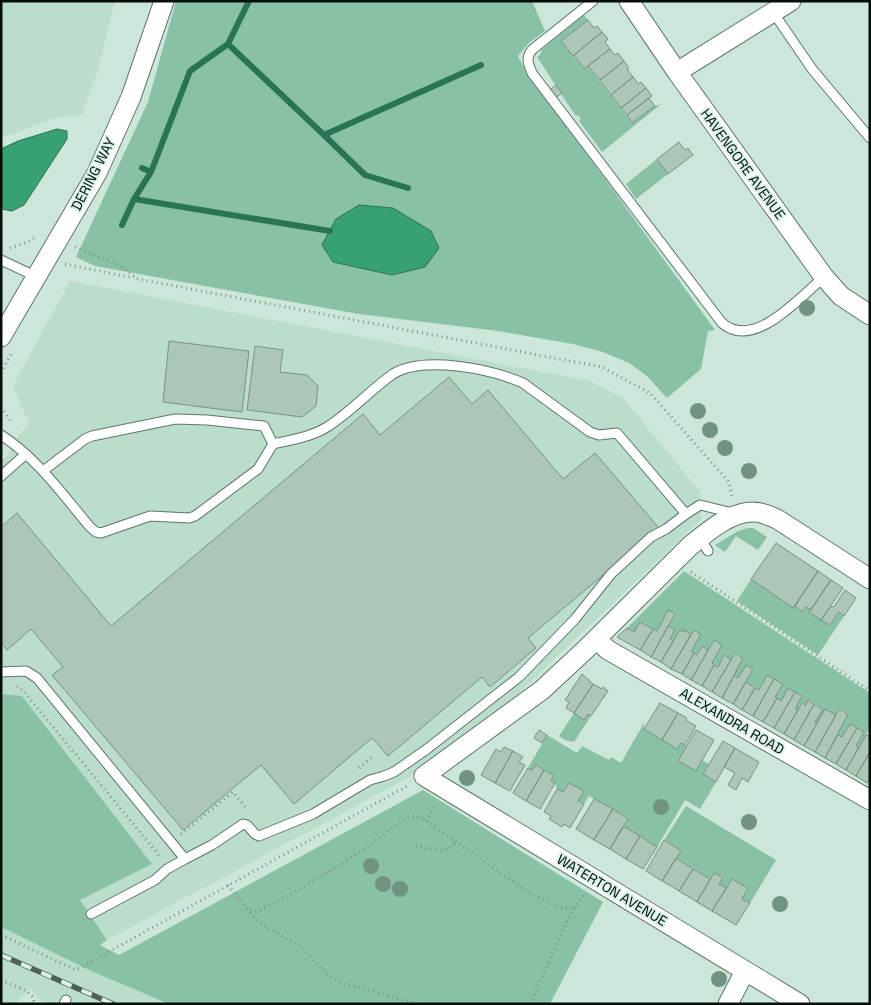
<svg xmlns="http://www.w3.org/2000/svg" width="871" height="1005" font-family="'Space Grotesk',sans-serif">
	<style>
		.built { fill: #bbdecc }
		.green { fill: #88c1a5 }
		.water { fill: #38a075; stroke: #297455 }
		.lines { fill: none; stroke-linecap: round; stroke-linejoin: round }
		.stream { stroke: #297455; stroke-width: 6 }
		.building { fill: #acc6b8; stroke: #789184 }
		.service-casing { stroke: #5e7669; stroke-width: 11 }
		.minor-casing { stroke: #5e7669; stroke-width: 21 }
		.path { stroke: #7e9288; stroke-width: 3; stroke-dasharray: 1 4; stroke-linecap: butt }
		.service { stroke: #fff; stroke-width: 9 }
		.minor { stroke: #fff; stroke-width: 19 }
		.rail-casing { stroke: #505f57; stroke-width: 5.5 }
		.rail { stroke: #d9f4e6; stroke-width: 4; stroke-dasharray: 11; stroke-linecap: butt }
		.tree { fill: #709382 }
		.labels { text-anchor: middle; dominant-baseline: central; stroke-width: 4; stroke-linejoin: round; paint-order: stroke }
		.street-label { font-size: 14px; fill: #060e0a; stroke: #d9f4e6 }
	</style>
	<rect width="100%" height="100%" fill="#cce7d9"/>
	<!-- built -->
	<path class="built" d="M1,1H115L99,66L82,115L54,118L1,138Z
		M70,281L589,381L623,398L700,492L701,519L518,694L406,779L107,940L80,900L152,864L22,696L1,694V461L8,455L13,443L29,423L13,386Z
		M1,917L210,1004H43L31,989L14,1004H1Z"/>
	<!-- green -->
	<path class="green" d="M176,1H532L545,31L528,44L518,56L523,66L715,330L708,331L701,369L667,398L647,376L629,363L603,352L573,344L498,331L359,314L95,266L76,257L148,102Z
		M584,15L588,20L561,41L584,69L588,66L632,123L655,106L661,104L602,152L579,121L581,119L578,115L576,116C562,97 551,77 537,57L540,55L542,49Z
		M657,159L668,174L636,199L626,184Z
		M748,528H753L767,537L758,550L736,536L725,552L715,545L738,531Z
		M684,571L870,693V728L859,747L856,746L864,732L850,724L842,737L836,734L848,713L840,709L836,715L825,709L817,723L815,722L822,708L809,700L806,705L802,703L798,710L795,709L802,696L789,688L781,701L775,697L783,684L767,676L759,690L746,682L753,669L746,665L738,678L733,675L742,657L735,653L731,660L724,656L718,667L712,663L722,645L714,640L708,650L702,646L697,655L691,651L700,634L694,630L691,634L685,631L683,632L680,630L673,641L670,639L675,630L668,626L675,614L669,611L657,631L640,622L634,632L627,628Z
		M751,579L793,608L795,606L803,612L806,607L830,625L839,612L844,616L818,655L737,601Z
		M1,694L22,696L152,864L80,900L107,940L100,945L119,955L423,790L603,902L550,1004H169L91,971L1,927Z
		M574,713L584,720L588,714L591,716L574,742L565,740L559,736Z
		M644,723V729L677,749L681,743L687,746L678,761L696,771L702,760L709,764L703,774L716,782L700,809L685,800L657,847L623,826L628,818L589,796L584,804L578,801L583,791L569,783L563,792L557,789L555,783L551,781L554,775L536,765L532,770L528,768L547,735L577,753L582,746L609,760L611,757L621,763Z
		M686,806L776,860L750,903L742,899L748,888L732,879L726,888L719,884L723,878L714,873L710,879L676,858L680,851L664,840Z"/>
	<!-- water -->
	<path class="water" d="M57,129L67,131V139L24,205L12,211L1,209V149L18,141Z
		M359,205L393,208L431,231L439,248L425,267L392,275L333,262L322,245L336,219Z"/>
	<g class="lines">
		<!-- stream -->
		<path class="stream" d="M228,44L324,135L481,65
			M324,135L365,175L408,188
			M142,168L151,172
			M134,199L330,231
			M122,225L134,199L151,172L190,71L228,44L249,1"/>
	</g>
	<!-- building -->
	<path class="building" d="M588,20L594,28L597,26L602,32L573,56L561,41Z
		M602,32L608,39L605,42L610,49L584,69L574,55Z
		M610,49L615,55L618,53L624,61L600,80L588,66Z
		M624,61L629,68L627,69L633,77L611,95L600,80Z
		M633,77L638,84L641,82L646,88L621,108L611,95Z
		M556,85L562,93L556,97L550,90Z
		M646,88L652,96L627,115L621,108Z
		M649,98L655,106L632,123L627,115Z
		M679,142L685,150L688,148L693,155L668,174L657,159Z
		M169,341L249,351L242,412L163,402Z
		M255,346L283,350L280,372L307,375L318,386L316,406L302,417L247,410Z
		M449,377L472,404L488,390L563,479L595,453L659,528L528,638L536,648L490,687L482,677L388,756L372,738L294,804L261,765L183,830L52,675L63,667L31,629L7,650L1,642V527L17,513L111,626L363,414L380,435Z
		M776,543L818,571L793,608L751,579Z
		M818,571L831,580L811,610L806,607L803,612L795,606Z
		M831,580L843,588L821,620L809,612Z
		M845,590L856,598L844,616L839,612L830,625L821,620L831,606L834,607Z
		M668,610L675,614L651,657L640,650L653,629L657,631Z
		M640,622L653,629L640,650L617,637L627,628L634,632Z
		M668,626L675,630L670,639L673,641L661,662L651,657Z
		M680,630L683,632L684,630L691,634L671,669L661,662Z
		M694,630L701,634L691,651L694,653L682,674L671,669Z
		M714,640L722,645L712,663L714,665L702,686L691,680Z
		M702,646L708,650L691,680L682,674L694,653L697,655Z
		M735,653L743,658L722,698L712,692Z
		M724,655L731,660L712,692L702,686L714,665L718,667Z
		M746,665L753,669L733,704L722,698L734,676L738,678Z
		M582,674L593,684L574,713L566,708L569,702L565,700Z
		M767,675L774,679L753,716L742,710L755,688L759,690Z
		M774,679L783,684L775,697L777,698L763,722L753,716Z
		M746,682L755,688L742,710L733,704Z
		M593,684L602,689L603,687L608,691L591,716L588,714L584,720L574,713Z
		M788,688L795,692L774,728L763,722L777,698L781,701Z
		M795,692L802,696L795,709L798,710L784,734L774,728Z
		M808,700L814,704L794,740L784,734L802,703L806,705Z
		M660,703L678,713L662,740L644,729Z
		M814,704L823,709L815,722L817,723L804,746L794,740Z
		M825,709L836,715L815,752L804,746Z
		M839,709L848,714L825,758L815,752Z
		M678,713L687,718L686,720L696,726L685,745L681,743L677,749L662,740Z
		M850,724L857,728L836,764L825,758L838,735L842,737Z
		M857,728L864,732L856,746L859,747L846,770L836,764Z
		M539,730L547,735L542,743L534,738Z
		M696,730L714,740L696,771L678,761Z
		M866,735L870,736V752L856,776L846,770Z
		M723,741L735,748L716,782L703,774Z
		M504,747L513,751L495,783L481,775L496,749L501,752Z
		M735,748L759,762L748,782L742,778L736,790L728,785L735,773L724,767Z
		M513,751L523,757L519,762L525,765L510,791L495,783Z
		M870,752V778L867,783L856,776Z
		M536,765L544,770L526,801L513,793L528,768L532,770Z
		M544,770L554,775L551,781L555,783L540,809L526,801Z
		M569,783L584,791L578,801L584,804L570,828L564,824L562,827L549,819L551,816L544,812L557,789L563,792Z
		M594,799L613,809L594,840L576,829Z
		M613,809L628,819L610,849L594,840Z
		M623,826L640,836L626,859L610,849Z
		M640,836L657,847L643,869L626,859Z
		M664,840L681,851L662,881L646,871Z
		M676,858L693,869L679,891L662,881Z
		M693,869L710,879L697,902L679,891Z
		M714,873L723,878L719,884L726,888L712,911L697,902Z
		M732,879L748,888L742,899L750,903L736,925L712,911Z"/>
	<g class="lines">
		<!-- service casing -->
		<g class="service-casing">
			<path id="service" d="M593,1L533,49C525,57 528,63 532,73L722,323C754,351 800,297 824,277
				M773,12L812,69L870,138
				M1,260L37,277
				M1,435C37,458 63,495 90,527L96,532L101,533L150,516L189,518L195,516L258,469L273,444L264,426L207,420L175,419L92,436L85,439L43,471
				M273,444C291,440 311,437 327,427C351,412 370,390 393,374C423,355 491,369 523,383L590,432L599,435L617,433L686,514L700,505L733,513
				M1,476L26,454
				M700,538L708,551
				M1,672L26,671L37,678L185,859L212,845L243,824L247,825L255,834L259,836L313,814L370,780L384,776L394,772L427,749L519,677L575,619L611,574L651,537L666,529L686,514
				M91,914L155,880L167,869L185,859
				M64,1004L66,1000"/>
		</g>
		<!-- minor casing -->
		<g class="minor-casing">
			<path id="minor" d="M629,1L677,72L824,277L841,296L870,315
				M677,72L791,1
				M1,337L97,173L131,97L164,1
				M596,639L608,650L870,800
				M728,1004L745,971
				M800,1004L424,776L542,690L585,650L690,546C707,532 731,511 754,512C762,512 770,516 777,519L870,579"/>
		</g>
		<!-- path -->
		<path class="path" d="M75,247L118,265L138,279L602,367L650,393L729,482L732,496
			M10,248L28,242L36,237
			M65,264L134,278
			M1,373L11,354
			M1,407L12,423
			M691,572L870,691
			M17,686L25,693L158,854L159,858
			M359,768L373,756
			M426,821L436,804
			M181,834L233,792L247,809
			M416,846C430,847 445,857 456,842
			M228,885L255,919L269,929L302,947L329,977L343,983L418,1004
			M250,912C263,911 274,903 285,897C326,874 366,850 402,820C411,814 416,816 426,821L531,894L555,905L564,908L576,907
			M1,935L76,970L409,785
			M1,980L25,990L33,997L34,1004
			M530,1004L567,921L584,895"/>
		<!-- service -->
		<use href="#service" class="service"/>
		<!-- minor -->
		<use href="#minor" class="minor"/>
		<!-- rail casing -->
		<g class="rail-casing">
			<path id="rail" d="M1,955L113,1004"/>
		</g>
		<!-- rail -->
		<use href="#rail" class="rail"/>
	</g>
	<!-- trees -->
	<g class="tree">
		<circle cx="807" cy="308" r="8"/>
		<circle cx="698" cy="411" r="8"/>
		<circle cx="710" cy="430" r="8"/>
		<circle cx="725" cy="448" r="8"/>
		<circle cx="749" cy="471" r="8"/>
		<circle cx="467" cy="778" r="8"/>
		<circle cx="661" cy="807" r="8"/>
		<circle cx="749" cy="822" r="8"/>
		<circle cx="371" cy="866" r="8"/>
		<circle cx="383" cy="884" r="8"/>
		<circle cx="400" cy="889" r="8"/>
		<circle cx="780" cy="904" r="8"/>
		<circle cx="719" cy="979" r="8"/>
	</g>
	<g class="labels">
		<!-- street labels -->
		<g class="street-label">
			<text transform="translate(743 164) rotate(54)">HAVENGORE AVENUE</text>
			<text transform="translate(93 174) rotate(-63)">DERING WAY</text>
			<text transform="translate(732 721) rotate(30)">ALEXANDRA ROAD</text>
			<text transform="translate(612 890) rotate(31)">WATERTON AVENUE</text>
		</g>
	</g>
	<!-- border -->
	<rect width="871" height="1005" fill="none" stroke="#060e0a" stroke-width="5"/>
</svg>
